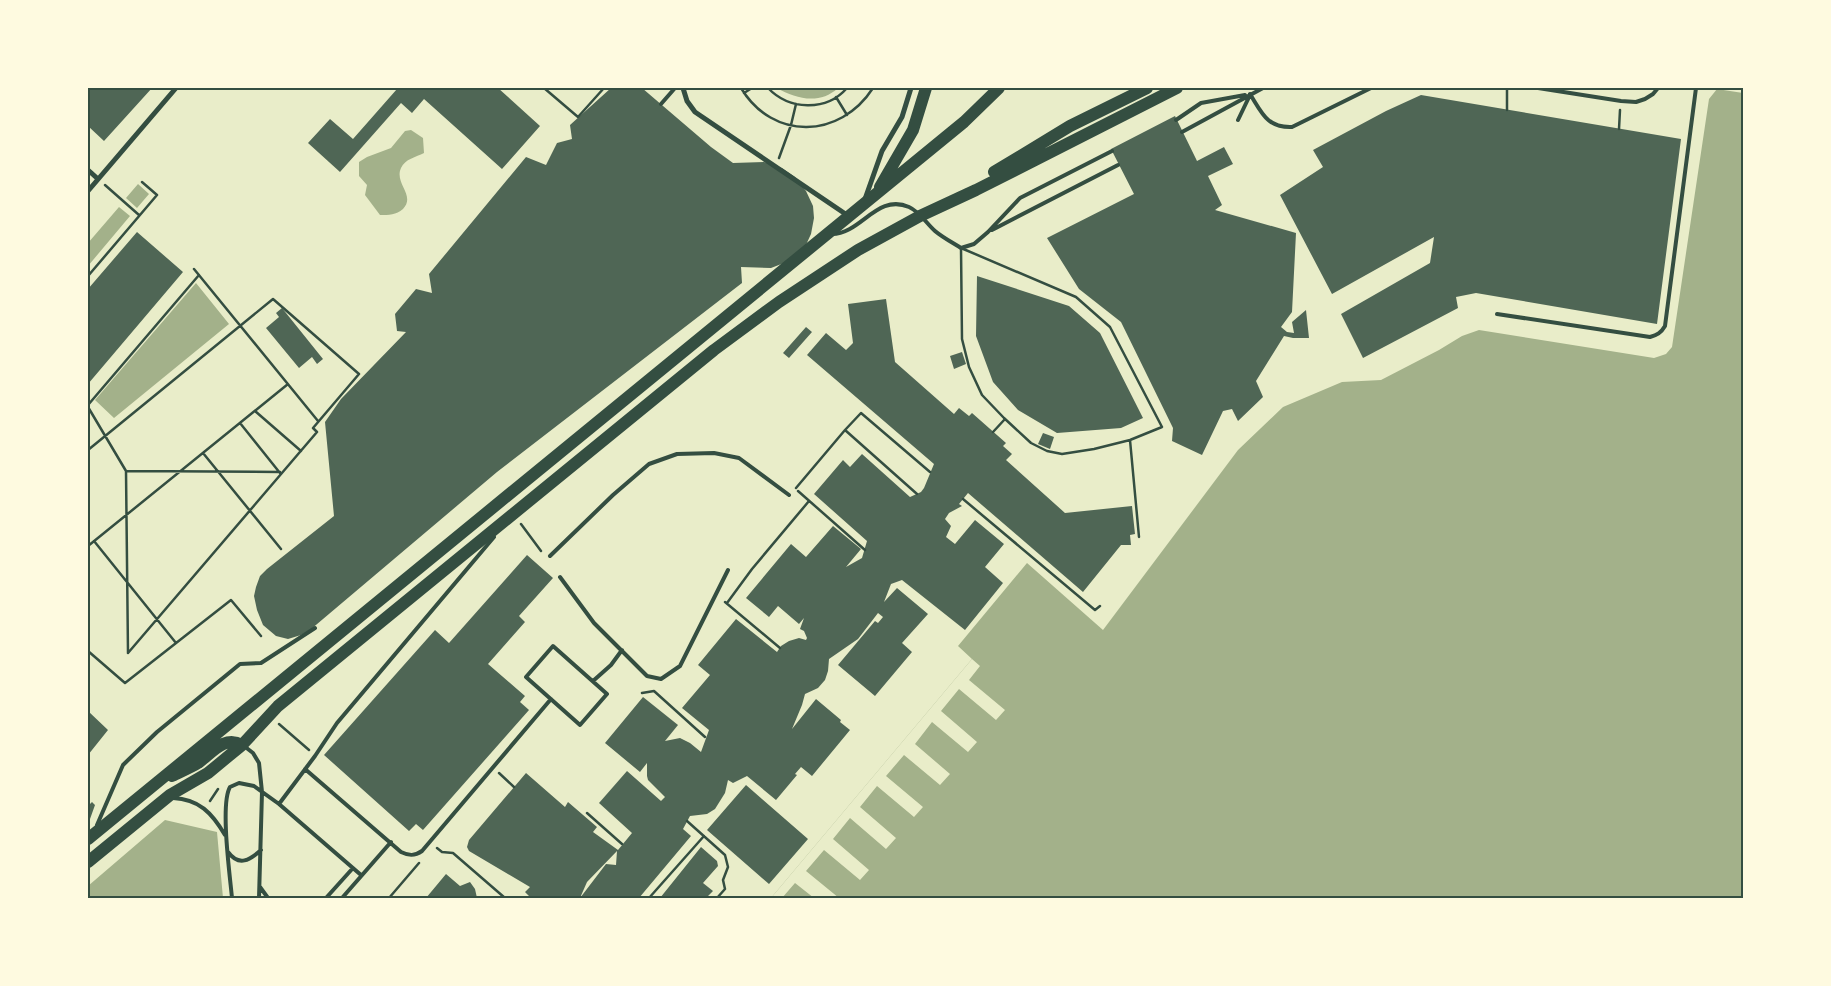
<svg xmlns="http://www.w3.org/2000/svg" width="1831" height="986" font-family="Cabin,sans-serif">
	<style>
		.water { fill: #a3b18a }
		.pier { fill: #e9edc9 }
		.building { fill: #4f6655; fill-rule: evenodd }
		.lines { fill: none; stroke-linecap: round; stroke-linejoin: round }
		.path { stroke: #344e41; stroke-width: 2.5 }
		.service { stroke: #344e41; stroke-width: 4 }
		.minor { stroke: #344e41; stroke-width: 5 }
		.primary { stroke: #344e41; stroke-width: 12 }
		.neatline { fill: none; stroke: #344e41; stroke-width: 2 }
	</style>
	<rect width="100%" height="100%" fill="#e9edc9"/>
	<!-- water -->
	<path class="water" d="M777,88H838C820,105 796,99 777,88Z
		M1717,89L1743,93V898H771L972,659L958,646L1027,563L1103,630L1238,450L1283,407L1342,382L1381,380L1439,350L1462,336L1479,330L1654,358L1666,354L1672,347L1709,99Z
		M411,130L423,138L424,153C416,157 405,159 401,168C394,184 416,195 403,209C396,215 389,215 380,215L365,195L367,185L359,176V162L367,157L391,148L405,131Z
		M138,184L149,194L137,208L126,198Z
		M119,207L130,216L88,266V243Z
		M196,283L229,324L114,418L95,400Z
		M165,820L217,832L223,898H88V886Z"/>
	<!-- pier -->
	<path class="pier" d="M972,659L980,666L969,680L1005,710L996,720L959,689L941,711L977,742L968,752L932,722L915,744L950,774L940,785L904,755L886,776L923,807L914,817L877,786L860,807L896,838L886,849L850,818L833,839L869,870L860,880L824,850L806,871L839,898H814L795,883L782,898H771Z"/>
	<!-- building -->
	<path class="building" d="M88,88H152L104,141L88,126Z
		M396,88H498L540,126L502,169L424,99L412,113L401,103L340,172L308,143L330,119L353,139L397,89Z
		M611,88H642L711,147L733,163L764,162L782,168L795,177L806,191L813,206L814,218L811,234L805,247L784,263L771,268L741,267L742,283L497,472L310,630L301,635L288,639L276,636L263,625L257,610L254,596L256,587L260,576L267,569L334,516L325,422L341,399L406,332L397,331L395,314L416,289L432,293L429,274L526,157L546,165L557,143L572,139L570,125Z
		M1421,95L1681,139L1657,324L1476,293L1456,297L1458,308L1363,358L1341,314L1430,263L1434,237L1332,294L1280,195L1323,167L1313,150L1386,111Z
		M1175,116L1197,161L1224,147L1233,164L1208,176L1222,205L1215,210L1296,233L1292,312L1281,327L1287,332L1294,333L1292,322L1306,310L1309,338H1293L1284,336L1256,381L1263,397L1238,421L1232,409L1223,411L1202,455L1172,441L1173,428L1121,322L1079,289L1047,238L1134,194L1111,149Z
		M137,232L183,272L88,384V289Z
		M977,276L1069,306L1100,333L1143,418L1121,428L1057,433L1018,410L993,382L976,336Z
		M886,299L895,362L954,414L959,408L969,416L972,413L1006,443L1003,446L1012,454L1006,460L1065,513L1132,506L1135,534L1130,535L1131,545H1121L1083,592L968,493L959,504L962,506L949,513L945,519L951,526L946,537L955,544L975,520L1004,544L985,567L1003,583L965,630L902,580L891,584L884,602L897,588L928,614L902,643L912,652L875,696L838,665L875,621L878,623L883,617L878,613L858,639L829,659L828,671L825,680L818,688L805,694L802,705L792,729L816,699L841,720L840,722L850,730L812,776L801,767L795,774L797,775L776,800L747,776L733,783L728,780L725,793L715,809L707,814L690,816L683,829L691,836L639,898H531L525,892L530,887L469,851L467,847L469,840L526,773L565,807L568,802L597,827L593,832L618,850L632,833L599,803L627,771L661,801L665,797L648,780L647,776V763L640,772L605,743L643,697L678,725L665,741L680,738L690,743L701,752L709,730L682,708L710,675L698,665L736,619L777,652L781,646L789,641L799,638L806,640L807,638L804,631L800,629L804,618L799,624L778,606L769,617L746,598L791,544L806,557L833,526L861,549L846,567L862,558L867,541L814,494L843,460L850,467L862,454L910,497L921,492L924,488L934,464L807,355L826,333L846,350L853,343L848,304ZM617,851L616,865L606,864L580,898L587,882Z
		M282,308L323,359L317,364L312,357L299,368L266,328L279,317L276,313Z
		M806,327L812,332L789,358L783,353Z
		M962,352L966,364L954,369L950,356Z
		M1043,433L1054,437L1050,449L1038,444Z
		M527,555L553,578L519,616L525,622L488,664L525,696L520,702L529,710L423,830L416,824L409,831L324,755L435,630L449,643Z
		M88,711L108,730L88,755Z
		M746,785L808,839L769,884L707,830Z
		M92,802L95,805L90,819L88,822V806Z
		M701,847L717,861L718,866L703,883L713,891L706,898H660Z
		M446,874L460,886L470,882L475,889L477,898H426Z"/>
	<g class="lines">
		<!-- path -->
		<path class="path" d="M544,88L578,117L604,88
			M741,88C773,141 840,139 873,88
			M768,88C789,110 826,112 847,88
			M1507,88V110
			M744,93L752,88
			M836,97L847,115
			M1619,129L1620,110
			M779,158L791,125L796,104
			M105,185L139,215
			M961,248L1076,297L1110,327L1162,427L1130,440L1094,449L1062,454L1047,451L1031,443L1004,418L982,395L969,367L962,339Z
			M194,269L318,421
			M88,276L157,195L142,182
			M88,405L199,275
			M88,407L126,471L128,653
			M255,411L301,451
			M240,423L280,473
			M993,432L1005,419
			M1130,440L1139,537
			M88,450L273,299L359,374L313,428L317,432L128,653
			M203,453L281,549
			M126,471L280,472
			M796,488L845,430
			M798,491L865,550
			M917,494L845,430L861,413L930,472
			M963,499L1095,610L1100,606
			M521,524L541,551
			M94,541L176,643
			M88,546L288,384
			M725,602L780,648
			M727,603L752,569L809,501
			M88,651L125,683L231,600L261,636
			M642,693L654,691L705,737
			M279,724L309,750
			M499,773L514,787
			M210,801L218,789
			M587,813L622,844
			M687,821L725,855L728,867L723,880L725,889L717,898
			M437,848L442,852L453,853L505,898
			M389,898L419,863
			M649,898L704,836"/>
		<!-- service -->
		<path class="service" d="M1538,88L1621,101L1636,102L1645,99L1653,94L1658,88
			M1250,94C1262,113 1267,128 1292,127L1371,88
			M661,104L675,88
			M1176,120L1201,103L1245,95
			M1238,120L1250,95
			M1182,132L1263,88
			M992,230L1118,165
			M832,234C861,234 877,193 909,207C920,212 926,223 935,231C942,237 953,243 961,248L974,244L988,232L1020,198L1112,151
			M1497,314L1650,337C1657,335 1661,333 1665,326L1696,88
			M550,556L613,495L649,464L677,454L714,453L739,458L789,495
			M560,577L594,623L647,676L661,679L680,666L728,570
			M553,646L607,694L580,725L526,677Z
			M593,681L611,665L622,650
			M244,746L253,753L259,763L262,792L259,898
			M305,769L401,852C409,856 415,856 422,851L551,699
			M173,798C199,799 212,813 225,835
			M279,804L315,756L337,723L494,537
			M97,825L123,765L157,732L240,664L261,663L315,628
			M228,852C239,867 250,860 261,850
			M260,887L268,898
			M232,898C230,876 220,804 230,787L239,783L254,786L279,804L361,875
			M326,898L353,868
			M342,898L391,842"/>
		<!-- minor -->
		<path class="minor" d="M683,88L687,101L695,112L847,215
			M88,170L98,179
			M88,191L176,88
			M865,199L882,151L902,117L911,88"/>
		<!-- primary -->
		<path class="primary" d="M994,172L1070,126L1147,88
			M880,187L913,130L926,88
			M172,776C180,772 190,768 198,763C212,753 224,735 242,745
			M88,839L964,122L999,88
			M88,862L170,795L208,773L242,745L278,706L714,350L779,302L858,250L920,216L976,190L1177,88"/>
	</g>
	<!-- border -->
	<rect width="1831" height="986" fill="none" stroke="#fefae0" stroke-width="178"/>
	<rect x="89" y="89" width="1653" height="808" class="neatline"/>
</svg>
